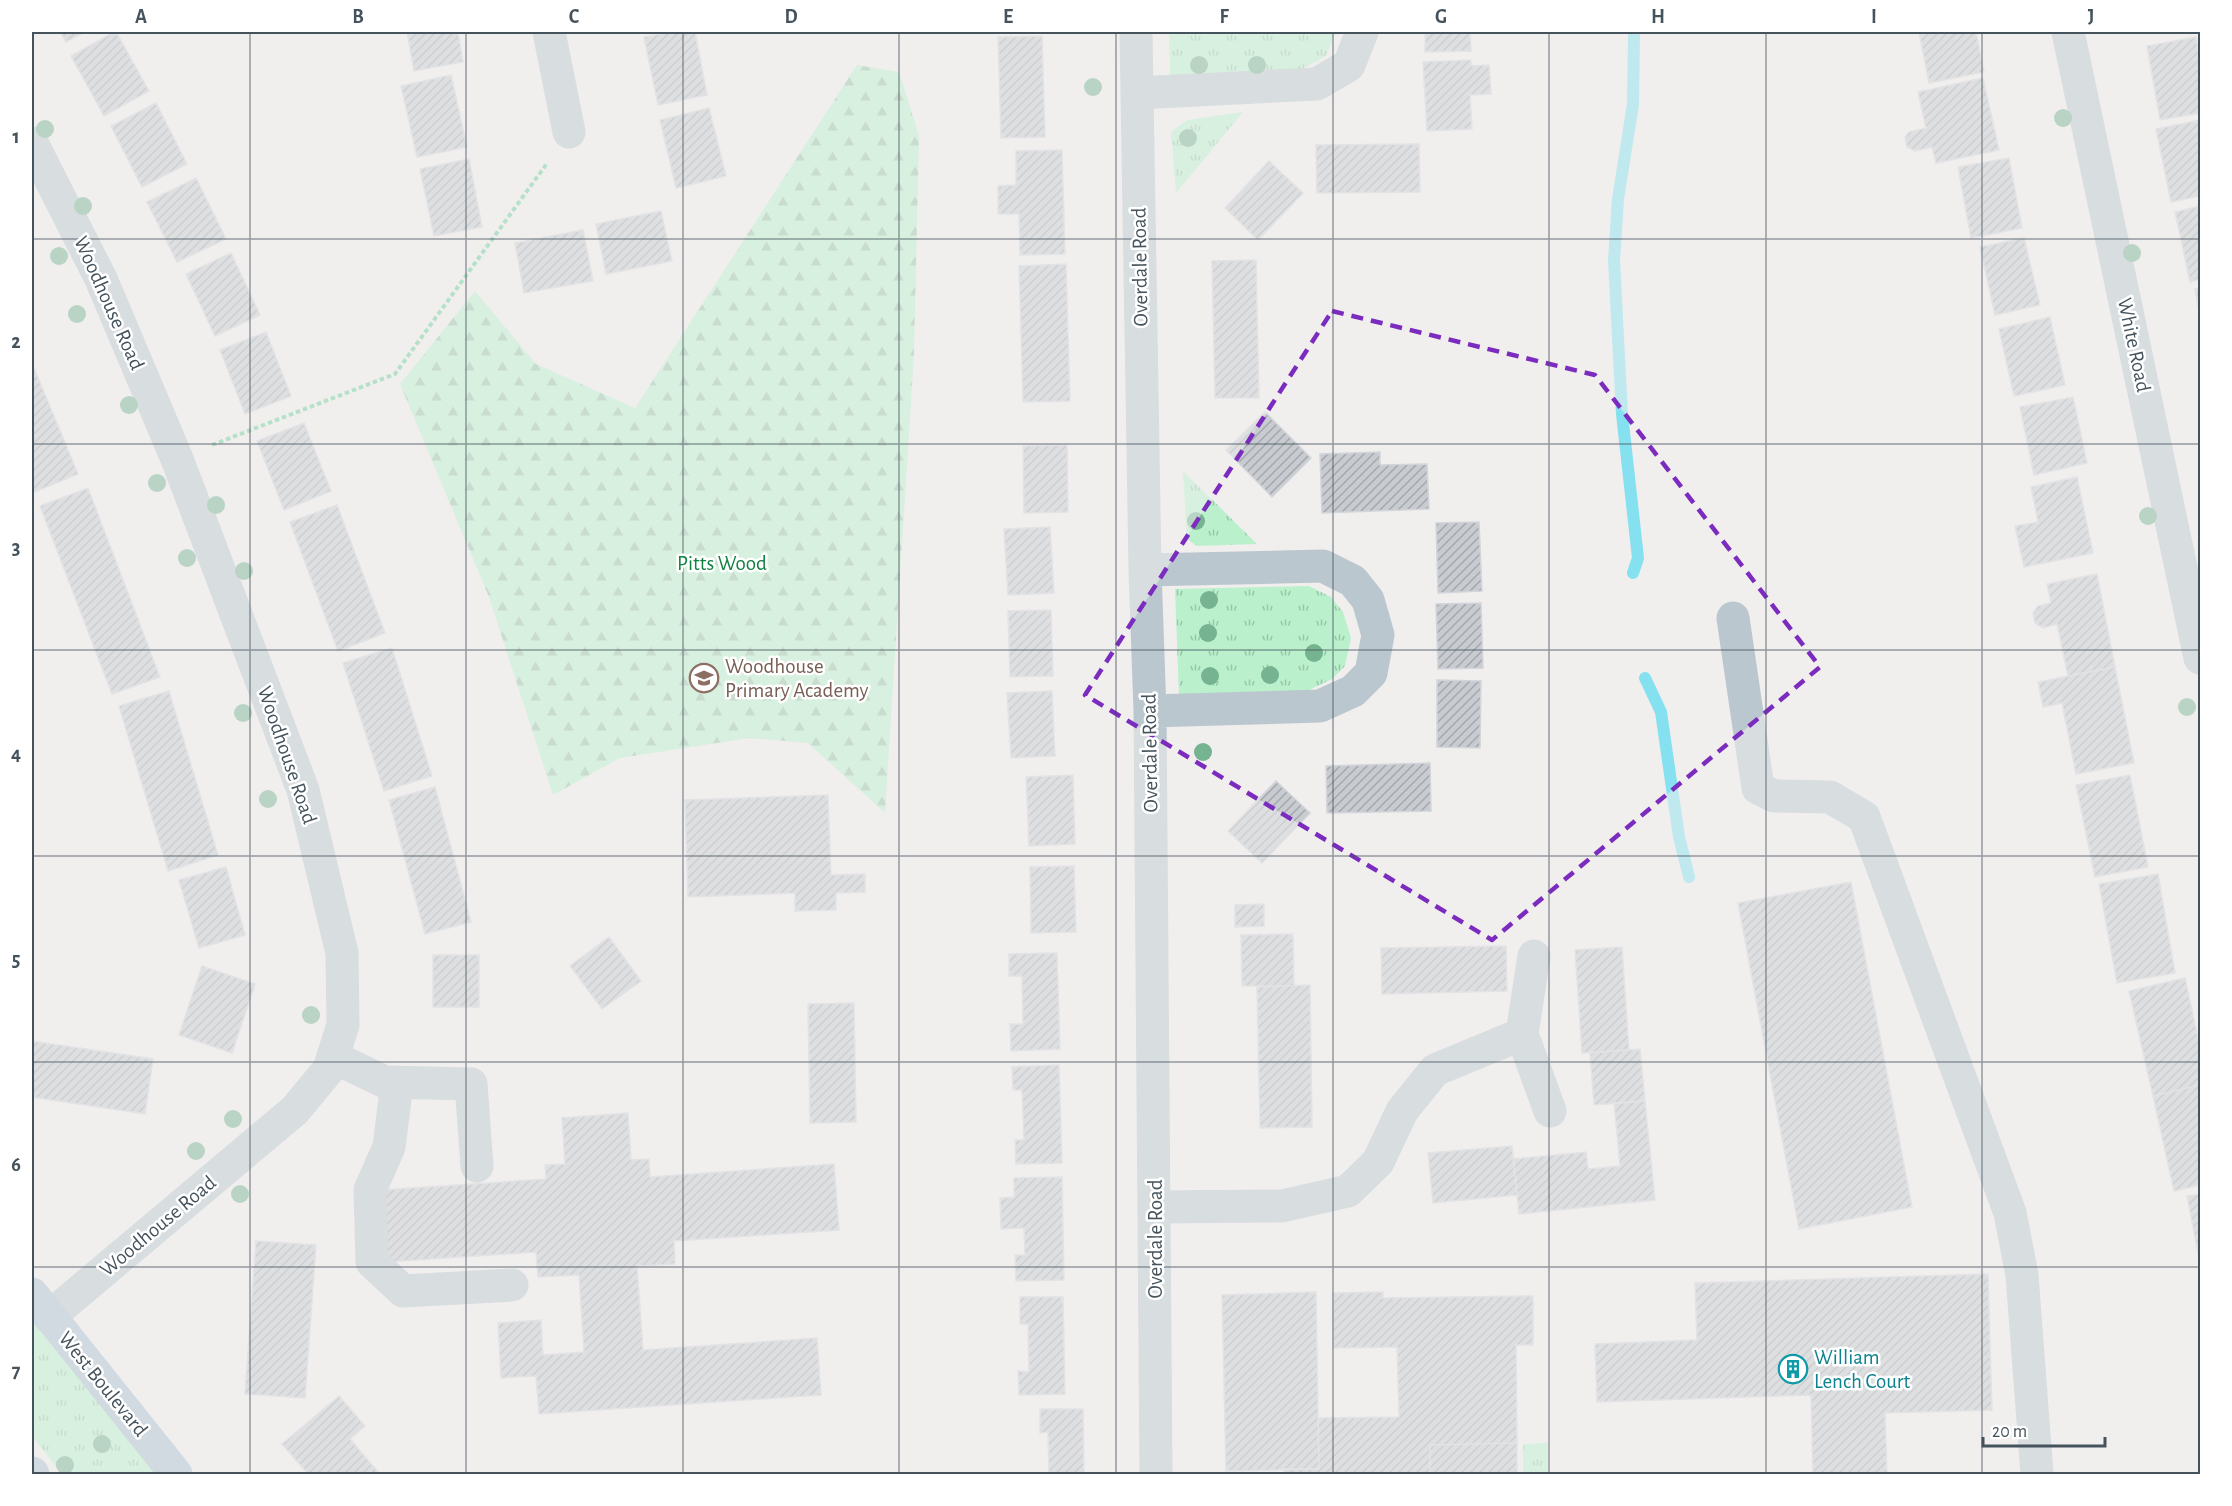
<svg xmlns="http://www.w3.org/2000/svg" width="2232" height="1506" font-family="'Alegreya Sans',sans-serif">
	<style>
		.grass { fill: url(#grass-tufts) }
		.forest { fill: url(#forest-firs) }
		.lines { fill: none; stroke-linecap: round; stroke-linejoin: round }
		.stream { stroke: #85e1f0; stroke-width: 12 }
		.building { fill: url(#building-hatch); stroke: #d2d5da; stroke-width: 1.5 }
		.path { stroke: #70d19b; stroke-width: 4; stroke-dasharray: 4.5 3; stroke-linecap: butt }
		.minor { stroke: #bbc7ce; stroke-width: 33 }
		.major { stroke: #acc0cf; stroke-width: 33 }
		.tree { fill: #76b390 }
		.marked { fill: none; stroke: #7b2cbf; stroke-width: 4.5; stroke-dasharray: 12 8; stroke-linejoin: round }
		.grid { fill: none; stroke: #45535d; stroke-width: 1.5; stroke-opacity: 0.55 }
		.labels { text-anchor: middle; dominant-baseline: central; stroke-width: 5; stroke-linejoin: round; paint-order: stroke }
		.street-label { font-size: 21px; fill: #45535d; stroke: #fff }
		.park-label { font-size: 21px; fill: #128243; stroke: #fff }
		.education-label { font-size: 21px; fill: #785e54; stroke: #fff; text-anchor: start }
		.culture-label { font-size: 21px; fill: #0d838f; stroke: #fff; text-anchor: start }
		.neatline { fill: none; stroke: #45535d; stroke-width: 2 }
		.grid-label { font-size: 20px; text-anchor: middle; font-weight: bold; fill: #45535d }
	</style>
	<defs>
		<pattern id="grass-tufts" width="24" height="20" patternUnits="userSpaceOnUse" patternTransform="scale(1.5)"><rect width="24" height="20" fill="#baf1cc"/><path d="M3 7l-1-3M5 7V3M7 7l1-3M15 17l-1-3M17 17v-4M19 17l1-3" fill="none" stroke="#99c6a9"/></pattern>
		<pattern id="forest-firs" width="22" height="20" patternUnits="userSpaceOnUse" patternTransform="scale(1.5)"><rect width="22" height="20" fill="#baf1cc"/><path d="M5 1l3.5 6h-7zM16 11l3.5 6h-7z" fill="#99c6a9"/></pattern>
		<pattern id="building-hatch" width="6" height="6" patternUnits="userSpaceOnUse" patternTransform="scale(1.5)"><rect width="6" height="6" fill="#c8ccd1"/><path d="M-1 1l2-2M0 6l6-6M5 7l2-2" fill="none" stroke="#a4a8ad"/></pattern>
	</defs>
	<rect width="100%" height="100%" fill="#f1eeee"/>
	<!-- grass -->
	<path class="grass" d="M1169,32H1336L1326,56L1302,69L1170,76Z
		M1243,112L1176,193L1171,132L1187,120Z
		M1183,471L1257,544L1197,546L1187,539Z
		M1309,586L1331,597L1343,612L1351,638L1345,666L1332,679L1307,691L1179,695L1175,589Z
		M32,1315L157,1474H62L32,1436Z
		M1548,1443V1474H1523V1444Z"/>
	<!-- forest -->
	<path class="forest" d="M857,65L899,72L919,136L914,354L885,813L808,743L749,738L620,758L553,795L489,597L400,384L475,291L536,364L635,408Z"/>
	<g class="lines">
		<!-- stream -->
		<path class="stream" d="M1633,573L1638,558L1622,414L1614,261L1618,199L1633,104L1634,32
			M1645,678L1661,712L1679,837L1689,877"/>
	</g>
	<!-- building -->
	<path class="building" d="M60,32H85L66,42Z
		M114,32H116L149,91L104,116L71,56Z
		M407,32H458L463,62L414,71Z
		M671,32H695L707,95L658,105L644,37Z
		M1425,32H1470L1471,51L1425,52Z
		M1919,32H1976L1984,72L1929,83Z
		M1042,36L1045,137L1001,138L998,37Z
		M2196,37L2200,61V113L2160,120L2147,46Z
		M1471,60V66L1489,65L1491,94L1470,95L1472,129L1427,131L1423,62Z
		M451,75L467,147L417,157L401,86Z
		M1983,78L1999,150L1936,163L1932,147L1915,151L1907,147L1905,137L1909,132L1926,128L1918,92Z
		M156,103L187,164L142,187L111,126Z
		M709,108L726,176L676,188L660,120Z
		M2200,120V196L2171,202L2156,129Z
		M1419,144L1420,192L1317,193L1316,145Z
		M1062,150L1065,254L1020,255L1019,214H998V186L1016,185V151Z
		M2009,158L2022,228L1971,238L1958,167Z
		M469,159L482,227L434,236L420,169Z
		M1269,161L1303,193L1258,240L1225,208Z
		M196,178L226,239L177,262L147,202Z
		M2200,206V279L2190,282L2175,212Z
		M661,211L672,261L606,274L596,224Z
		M583,230L593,281L524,293L515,243Z
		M2024,238L2040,305L1995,315L1980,247Z
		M231,253L260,315L215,336L186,274Z
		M1256,260L1259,398H1215L1212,261Z
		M1066,264L1070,401L1023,402L1019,266Z
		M2200,288V315L2195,289Z
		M2050,317L2065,385L2014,396L1999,329Z
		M266,332L291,396L245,414L220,350Z
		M32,363L78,474L32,493Z
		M2073,397L2087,463L2034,475L2020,407Z
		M1265,412L1311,458L1272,497L1226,450Z
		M304,423L331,491L284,510L257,441Z
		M1067,445L1068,512L1024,513L1023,446Z
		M1380,452V465L1427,464L1429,509L1322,513L1320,454Z
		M2077,477L2093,553L2024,567L2015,526L2038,522L2031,487Z
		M88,488L160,677L112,694L40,506Z
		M337,505L385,633L338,651L290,522Z
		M1479,522L1482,591L1438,593L1436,523Z
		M1050,527L1054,593L1008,595L1004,529Z
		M2097,574L2115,667L2068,676L2057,624L2043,628L2035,623L2033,613L2038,606L2051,603L2047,584Z
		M1481,603L1483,668L1438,669L1436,604Z
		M1051,610L1053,676L1010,677L1008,611Z
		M392,648L432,776L384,791L343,663Z
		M2115,667L2134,763L2076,774L2062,703L2043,707L2038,682Z
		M1437,680L1481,681L1480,748L1437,747Z
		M169,691L218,855L168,871L119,706Z
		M1052,691L1055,756L1011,758L1007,693Z
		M1430,763L1431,811L1327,813L1326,766Z
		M1073,775L1075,844L1029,846L1026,777Z
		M2130,775L2148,867L2095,877L2076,785Z
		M1276,781L1310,813L1262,863L1228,831Z
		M435,787L471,922L425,934L389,800Z
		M828,795L831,875L865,874V892L836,893V910L795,911V893L688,897L685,800Z
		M1074,866L1076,932L1031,933L1030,867Z
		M226,867L245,935L199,948L179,880Z
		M2158,874L2175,973L2117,983L2099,884Z
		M1851,882L1912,1207L1799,1229L1738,903Z
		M1264,904V926L1235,927V905Z
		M1293,934L1294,986H1242L1241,935Z
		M609,937L641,981L602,1009L570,966Z
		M1506,946L1507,991L1382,994L1381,948Z
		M1622,947L1629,1050L1582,1053L1575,950Z
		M1057,953L1060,1049L1011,1051L1010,1024H1023L1022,976H1009V954Z
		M433,955H479V1007H433Z
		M202,966L255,984L232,1053L179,1035Z
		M2185,978L2200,1047V1085L2153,1096L2129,991Z
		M1310,985L1312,1127L1260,1128L1257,987Z
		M854,1003L856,1122L810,1123L808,1004Z
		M32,1041L153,1059L145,1114L32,1097Z
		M1640,1049L1645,1101L1594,1105L1590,1053Z
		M1059,1065L1062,1163L1016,1164L1015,1140H1024L1022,1090H1013L1012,1067Z
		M2200,1085V1185L2174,1191L2153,1096Z
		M1645,1101L1655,1200L1519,1214L1513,1159L1586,1152L1588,1169L1620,1166L1614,1103Z
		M628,1113L631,1160L649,1159L650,1177L834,1164L839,1230L674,1241L675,1264L637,1266L643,1350L817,1338L821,1395L539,1414L536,1376L501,1378L498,1323L541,1320L543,1355L584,1352L579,1275L538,1277L536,1252L387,1262L382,1190L546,1179L545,1165L565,1164L562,1118Z
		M1512,1146L1517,1195L1433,1203L1428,1153Z
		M1062,1177L1064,1280L1016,1281L1015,1255H1025L1024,1228L1001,1229L1000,1198L1014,1197V1178Z
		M2200,1194V1264L2187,1196Z
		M256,1241L316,1245L305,1398L245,1394Z
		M1988,1274L1992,1410L1885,1413L1887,1474H1813L1811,1395L1597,1402L1595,1344L1697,1340L1695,1283Z
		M1316,1292L1319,1469L1226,1471L1222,1295Z
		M1383,1292V1298L1533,1296V1345H1516L1517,1443L1430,1445V1474H1284V1469H1319L1318,1418L1399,1417L1397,1347L1333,1348V1293Z
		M1020,1297H1063L1065,1394L1019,1395L1018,1371L1029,1372L1028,1324H1020Z
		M339,1396L365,1426L350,1439L380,1474H308L282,1444Z
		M1040,1409H1083L1084,1474H1049L1048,1432L1040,1433Z
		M1517,1443V1474H1430V1445Z"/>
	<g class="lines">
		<!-- path -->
		<path class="path" d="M212,445L395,374L548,162"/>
		<!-- minor -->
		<path class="minor" d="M549,32L569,132
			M1136,32L1145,570L1150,711L1156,1474
			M2068,32L2200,658
			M1137,93L1317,84L1349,65L1362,32
			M32,143L101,279L177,459L303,790L342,953L343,1025L329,1069L295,1110L49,1317
			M1145,570L1323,566L1353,581L1368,600L1378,635L1371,673L1353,691L1320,706L1150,711
			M1733,618L1758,788L1774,796L1830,797L1864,817L2010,1213L2022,1275L2037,1474
			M1522,1034L1534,956
			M333,1057L385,1082L471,1084L477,1166
			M397,1083L389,1147L370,1190L372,1262L403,1291L512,1285
			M1154,1207L1282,1206L1348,1191L1378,1162L1402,1111L1435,1070L1522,1034L1550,1111"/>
		<!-- major -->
		<path class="major" d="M32,1294L176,1474
			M32,1473L33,1474"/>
	</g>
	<!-- trees -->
	<g class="tree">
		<circle cx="1199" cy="65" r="9"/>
		<circle cx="1257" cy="65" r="9"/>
		<circle cx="1093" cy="87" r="9"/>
		<circle cx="2063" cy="118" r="9"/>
		<circle cx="45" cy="129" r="9"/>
		<circle cx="1188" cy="138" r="9"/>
		<circle cx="83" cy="206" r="9"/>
		<circle cx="2132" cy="253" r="9"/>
		<circle cx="59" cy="256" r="9"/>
		<circle cx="77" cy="314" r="9"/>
		<circle cx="129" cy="405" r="9"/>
		<circle cx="157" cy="483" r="9"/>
		<circle cx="216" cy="505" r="9"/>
		<circle cx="2148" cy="516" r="9"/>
		<circle cx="1196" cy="521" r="9"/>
		<circle cx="187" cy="558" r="9"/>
		<circle cx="244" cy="571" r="9"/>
		<circle cx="1209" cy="600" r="9"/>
		<circle cx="1208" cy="633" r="9"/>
		<circle cx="1314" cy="653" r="9"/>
		<circle cx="1270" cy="675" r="9"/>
		<circle cx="1210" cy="676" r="9"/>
		<circle cx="2187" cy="707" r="9"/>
		<circle cx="243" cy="713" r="9"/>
		<circle cx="1203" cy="752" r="9"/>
		<circle cx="268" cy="799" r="9"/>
		<circle cx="311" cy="1015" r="9"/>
		<circle cx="233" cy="1119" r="9"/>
		<circle cx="196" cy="1151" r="9"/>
		<circle cx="240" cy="1194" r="9"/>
		<circle cx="102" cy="1444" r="9"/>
		<circle cx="65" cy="1465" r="9"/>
	</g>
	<!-- marked area -->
	<path d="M0 0H2232V1506H0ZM1332,311L1595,375L1820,667L1492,940L1085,695Z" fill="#f1eeee" fill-opacity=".55" fill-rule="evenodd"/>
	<path class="marked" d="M1332,311L1595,375L1820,667L1492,940L1085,695Z"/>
	<!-- grid -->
	<path class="grid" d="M250,32V1474M466,32V1474M683,32V1474M899,32V1474M1116,32V1474M1333,32V1474M1549,32V1474M1766,32V1474M1982,32V1474M32,239H2200M32,444H2200M32,650H2200M32,856H2200M32,1062H2200M32,1267H2200"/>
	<!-- icons -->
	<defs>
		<g id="school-ring" transform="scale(1.5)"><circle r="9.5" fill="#fff" stroke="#8d6e63" stroke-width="1.5"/><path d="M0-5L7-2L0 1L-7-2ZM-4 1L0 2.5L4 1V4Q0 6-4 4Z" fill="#8d6e63"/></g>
		<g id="building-ring" transform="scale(1.5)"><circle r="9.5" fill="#fff" stroke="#0f9aa8" stroke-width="1.5"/><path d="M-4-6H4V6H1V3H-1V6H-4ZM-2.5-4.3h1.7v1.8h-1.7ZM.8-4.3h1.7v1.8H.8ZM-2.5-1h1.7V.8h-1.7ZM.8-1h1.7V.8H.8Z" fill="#0f9aa8"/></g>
	</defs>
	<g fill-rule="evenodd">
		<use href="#school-ring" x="704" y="678"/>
		<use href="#building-ring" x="1793" y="1369"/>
	</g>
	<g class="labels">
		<!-- street labels -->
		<g class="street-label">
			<text transform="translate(1140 267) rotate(-91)">Overdale Road</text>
			<text transform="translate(109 303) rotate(66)">Woodhouse Road</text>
			<text transform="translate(2134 345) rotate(78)">White Road</text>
			<text transform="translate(1150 753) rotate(-91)">Overdale Road</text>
			<text transform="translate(287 755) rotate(71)">Woodhouse Road</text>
			<text transform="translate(158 1226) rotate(-40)">Woodhouse Road</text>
			<text transform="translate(1155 1239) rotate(-90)">Overdale Road</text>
			<text transform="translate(103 1384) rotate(51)">West Boulevard</text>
		</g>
		<!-- park labels -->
		<g class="park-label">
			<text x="722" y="563">Pitts Wood</text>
		</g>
		<!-- education labels -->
		<g class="education-label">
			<text x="725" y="666">Woodhouse<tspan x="725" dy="24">Primary Academy</tspan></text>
		</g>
		<!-- culture labels -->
		<g class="culture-label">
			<text x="1814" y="1357">William<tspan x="1814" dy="24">Lench Court</tspan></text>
		</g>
	</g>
	<!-- border -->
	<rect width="2232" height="1506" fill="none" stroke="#ffffff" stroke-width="66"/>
	<!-- scale -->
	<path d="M1983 1437v9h122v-9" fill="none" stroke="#45535d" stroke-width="3"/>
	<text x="1992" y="1437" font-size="18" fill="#45535d" stroke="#ffffff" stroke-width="4.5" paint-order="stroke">20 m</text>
	<rect x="33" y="33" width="2166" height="1440" class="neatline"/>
	<g class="grid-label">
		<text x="141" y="23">A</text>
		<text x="358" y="23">B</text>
		<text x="574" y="23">C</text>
		<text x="791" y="23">D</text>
		<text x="1008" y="23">E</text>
		<text x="1224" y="23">F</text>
		<text x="1441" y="23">G</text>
		<text x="1658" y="23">H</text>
		<text x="1874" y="23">I</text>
		<text x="2091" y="23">J</text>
		<text x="16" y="143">1</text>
		<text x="16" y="348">2</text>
		<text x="16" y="554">3</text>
		<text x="16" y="760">4</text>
		<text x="16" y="966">5</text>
		<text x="16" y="1171">6</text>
		<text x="16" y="1377">7</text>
	</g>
</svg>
